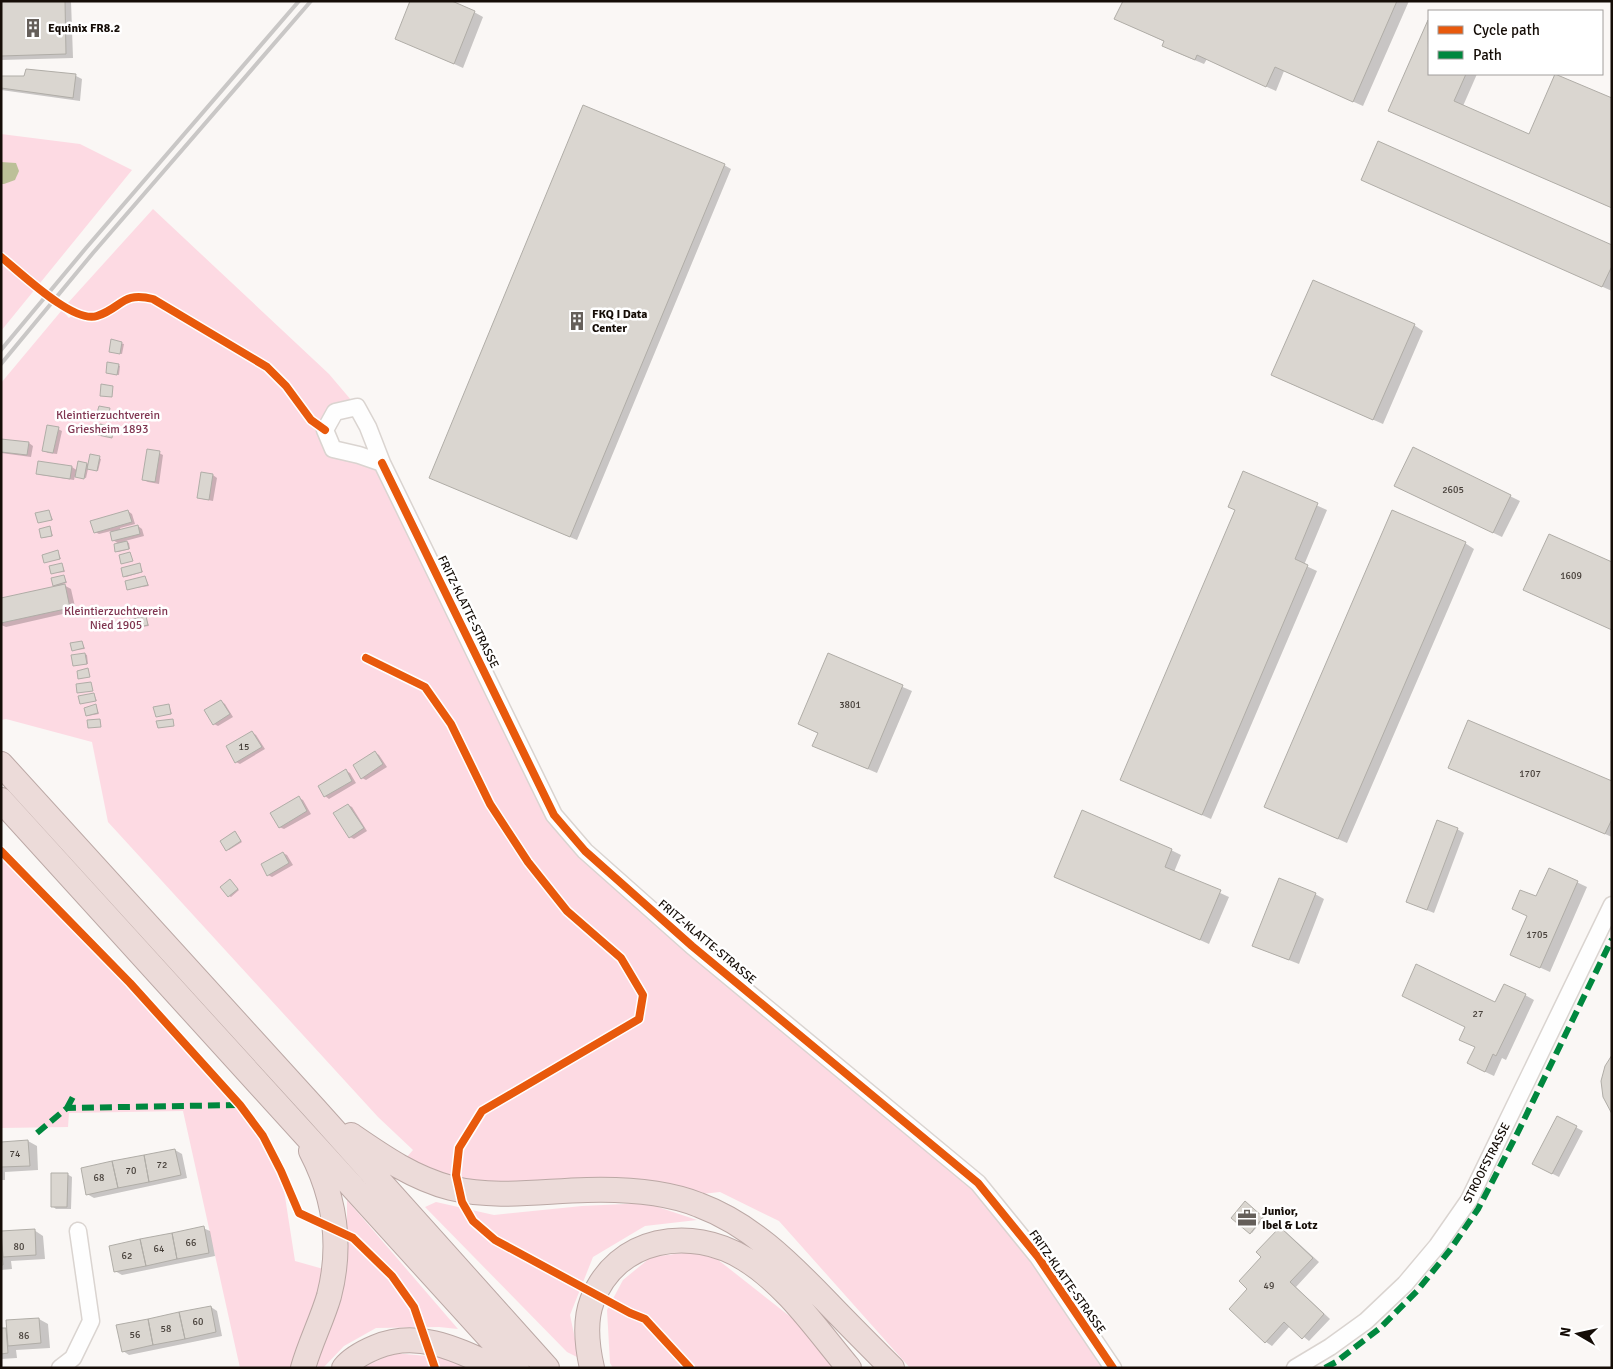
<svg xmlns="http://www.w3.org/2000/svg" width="1613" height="1369" font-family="Signika,sans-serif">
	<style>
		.green { fill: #fddae3 }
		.water { fill: #bcc098 }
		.shadow { fill: #0003 }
		.building { fill: #dad6d0; stroke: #b0ada7 }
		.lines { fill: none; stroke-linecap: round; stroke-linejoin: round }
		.minor-casing { stroke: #dad4d0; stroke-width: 19 }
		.highway-casing { stroke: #bba8a5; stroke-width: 26 }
		.minor { stroke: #fefefe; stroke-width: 16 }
		.highway { stroke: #ecdbd9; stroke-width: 24 }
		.rail { stroke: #c9c7c6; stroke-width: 4 }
		.quiet { stroke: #00873e; stroke-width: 6; stroke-dasharray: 12 6; stroke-linecap: butt }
		.cycleway-casing { stroke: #fff; stroke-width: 11 }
		.cycleway { stroke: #e8590c; stroke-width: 8 }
		.labels { text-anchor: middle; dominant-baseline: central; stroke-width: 5; stroke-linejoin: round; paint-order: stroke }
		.number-label { font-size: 10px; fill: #463f39 }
		.poi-label { font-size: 12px; font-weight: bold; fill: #150d07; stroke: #fff; text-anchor: start }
		.park-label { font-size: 12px; fill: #803651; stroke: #fff }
		.street-label { font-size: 12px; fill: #150d07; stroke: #fff }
	</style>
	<rect width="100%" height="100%" fill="#faf7f5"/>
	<!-- green -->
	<path class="green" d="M1,134L80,144L132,170L1,331Z
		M153,209L329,374L357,407L335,412L325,430L333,448L382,463L541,785L585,851L978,1183L1113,1368H910L779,1221L720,1192L675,1197L503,1194L398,1167L413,1150L378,1117L108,822L92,742L6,719L1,720V383L62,310L69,318L78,310L67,304Z
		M1,851L130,983L240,1105L263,1136L281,1171L295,1261L334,1272L303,1368H240L183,1111L69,1113L68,1127L1,1128Z
		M347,1200L458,1329L439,1327L376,1328L344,1346L323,1368H320L315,1364L347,1257Z
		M436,1202L494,1215L582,1206L646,1203L697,1220L645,1226L593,1257L570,1315L579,1358L567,1352L425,1207Z
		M691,1252L717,1259L806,1329L835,1368H613L610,1363L607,1310L623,1280L651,1257Z
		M394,1353L449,1358L465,1368H362Z"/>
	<!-- water -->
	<path class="water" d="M1,162L16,163L19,171L15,180L4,184H1Z"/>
	<!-- shadow -->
	<path class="shadow" d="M1,1H71L73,58L1,60Z
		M1124,1H1409L1363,106L1284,71L1276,91L1207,59L1204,64L1173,51L1164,45L1165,42L1116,19Z
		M474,12L483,17L463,68L396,38Z
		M1429,21V74H1477L1463,106L1529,135L1612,100V208L1390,110Z
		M76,76L82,79L80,101L1,90V77Z
		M724,165L731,169L577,540L437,481Z
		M1371,184L1612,246V291Z
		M1414,325L1423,331L1383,424L1282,380Z
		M112,341L124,344L122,354L112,352Z
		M118,365L120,366L119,375L107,373Z
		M58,429L62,431L57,454L48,453L43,450Z
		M1,440L29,443L33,446L31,457L1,453Z
		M1414,449L1520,501L1502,537L1405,491Z
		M159,453L163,455L159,484L148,482L144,480Z
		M99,458L101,459L98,471L88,469L86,478L75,476L74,480L41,475L37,473L39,463L72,467L78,471L79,463L89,464Z
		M1244,473L1327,510L1304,565L1317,571L1211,819L1122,780L1237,511Z
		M213,475L217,478L213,501L202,499L198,497Z
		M49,511L53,520L39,522Z
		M128,511L132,514L135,524L120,528L121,531L138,526L142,529L144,536L125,541L129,543L130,549L118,552L116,551L119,544L113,540L111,531L99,534L95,532Z
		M50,527L53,536L42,538Z
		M1465,543L1474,549L1347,843L1265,807Z
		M58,552L61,559L45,562Z
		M62,564L65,572L52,573Z
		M139,564L143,572L126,577L124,576Z
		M64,576L67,583L62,584L71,589L76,611L6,627L1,625V600L57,587L54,585Z
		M145,577L149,586L128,589Z
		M146,618L149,626L132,628Z
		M82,642L85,649L73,650Z
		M85,654L87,655L88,664L74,665Z
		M828,655L912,691L877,773L823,750L819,734L799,724Z
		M94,694L97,701L81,703Z
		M221,701L225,704L233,717L218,726L214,724Z
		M169,705L172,714L157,716Z
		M96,706L99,714L87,716Z
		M252,732L256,735L265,749L240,764L236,762Z
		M375,752L379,755L387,767L366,780L362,778Z
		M346,771L350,773L356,783L329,799L325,796Z
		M1459,772L1612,782V837Z
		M299,798L303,800L311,814L284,829L279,827Z
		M348,805L352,807L367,831L354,839L350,837Z
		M1457,829L1464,833L1434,913L1414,905Z
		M235,832L242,842L229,850H227Z
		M1171,850L1181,855L1174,872L1229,897L1209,944L1055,877Z
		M283,853L287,855L293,865L272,877L268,875Z
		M1549,869L1587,887L1550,972L1521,959L1537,898Z
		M231,882L239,890L231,897L229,896Z
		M1315,894L1324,899L1299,964L1263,950Z
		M1525,995L1534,1000L1506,1060L1502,1058L1494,1076L1477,1068L1476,1047L1496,1003Z
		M1558,1118L1583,1131L1559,1177L1533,1164Z
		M28,1141L37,1146L38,1170L5,1172V1180H1V1143Z
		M175,1150L182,1154L187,1178L94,1198L87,1194Z
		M67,1174L72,1177L71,1209H56L52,1206Z
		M1247,1203L1264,1218L1252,1233L1232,1218Z
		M203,1228L210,1231L215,1256L122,1275L115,1271Z
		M1280,1228L1286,1232L1319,1262L1296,1287L1330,1319L1309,1341L1290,1326L1272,1346L1266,1342L1249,1289Z
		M34,1230L43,1236L45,1259L11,1261L12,1269L1,1270V1240Z
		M211,1307L217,1311L222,1336L129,1355L123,1351Z
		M39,1319L48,1324L50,1348L16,1350L17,1358L1,1359V1329H8L7,1321Z"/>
	<!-- building -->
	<path class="building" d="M1,1H65L66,54L1,56Z
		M410,1H452L475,11L454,64L395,39Z
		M1123,1H1397L1353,102L1275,67L1266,87L1197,55L1195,60L1162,46L1164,41L1114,19Z
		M1428,20L1429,74H1466L1454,101L1529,134L1555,74L1612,98V208L1388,111Z
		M26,69L76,74L73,98L1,88V76H24Z
		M583,105L725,164L570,537L429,478Z
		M1378,141L1612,245V266L1602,287L1361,180Z
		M1313,280L1415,324L1373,420L1271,375Z
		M111,339L122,342L120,354L109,352Z
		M107,362L119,364L117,375L106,373Z
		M101,384L113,386L112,397L100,396Z
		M99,406L110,408L108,418L96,416Z
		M100,424L114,427L112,438L98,435Z
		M47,425L59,427L53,453L42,451Z
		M1,439L29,442L27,455L1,452Z
		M1413,447L1511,495L1493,533L1394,486Z
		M147,449L160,451L155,482L142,480Z
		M90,454L100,456L97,471L87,469Z
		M38,461L72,466L70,479L36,474Z
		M78,461L87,463L84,479L75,477Z
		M1243,471L1318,503L1295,559L1308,565L1202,815L1120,780L1235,510L1228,507Z
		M201,472L213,474L209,500L197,498Z
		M49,510L52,520L38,523L35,513Z
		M128,510L132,522L94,533L90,521Z
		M1392,510L1466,542L1338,839L1264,807Z
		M138,525L140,534L112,541L110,532Z
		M50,526L52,536L41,538L39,529Z
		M1549,534L1612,562V630L1523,590Z
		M127,541L129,549L115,552L114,544Z
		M58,550L60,559L44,563L42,555Z
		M130,552L133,561L121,564L119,555Z
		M62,563L64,571L51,574L49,566Z
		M140,563L142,572L123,577L121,568Z
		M64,575L66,582L53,586L51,578Z
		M145,576L148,585L127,590L125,581Z
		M65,584L70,608L1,623V598Z
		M146,616L148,625L131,629L129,620Z
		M82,641L84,648L72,651L70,643Z
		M85,653L87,664L73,666L71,655Z
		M828,653L903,685L868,769L812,746L818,733L798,724Z
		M88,668L90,677L78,679L77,671Z
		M91,682L93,691L77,693L76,684Z
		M94,693L96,701L80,704L78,696Z
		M221,700L230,714L213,725L204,710Z
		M96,704L98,713L86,716L84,708Z
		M169,704L171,714L156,717L153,707Z
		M100,719L101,727L88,728L87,720Z
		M173,719L174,726L158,728L156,721Z
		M1468,720L1612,781V819L1605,834L1448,768Z
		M252,731L262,747L235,763L226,746Z
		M375,751L383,764L361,779L353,765Z
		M346,769L352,781L324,797L318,786Z
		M299,796L307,811L279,828L270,813Z
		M348,804L364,828L349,838L333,813Z
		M1082,810L1172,849L1165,867L1221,890L1200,940L1054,877Z
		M1437,820L1458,828L1427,910L1406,902Z
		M235,831L241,841L226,851L220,841Z
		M283,852L289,863L267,876L261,864Z
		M1549,868L1578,881L1540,968L1510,955L1527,916L1512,909L1520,890L1536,896Z
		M1279,878L1316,893L1289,960L1252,946Z
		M230,879L238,889L228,897L220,887Z
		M1416,964L1495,1002L1504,984L1526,994L1496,1056L1493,1054L1485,1072L1467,1063L1475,1047L1459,1040L1465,1027L1402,996Z
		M1612,1055V1114L1603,1097L1601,1081L1605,1066Z
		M1557,1116L1577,1126L1552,1174L1532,1164Z
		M28,1140L30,1166L1,1167V1142Z
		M175,1149L181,1175L149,1182L144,1155Z
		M144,1155L149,1182L118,1188L112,1161Z
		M112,1161L118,1188L86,1195L81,1168Z
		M51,1173H68L67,1207H51Z
		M1245,1201L1263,1217L1250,1234L1231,1218Z
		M204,1226L209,1253L177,1259L172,1233Z
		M1280,1227L1313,1258L1290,1282L1324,1314L1302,1339L1284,1322L1265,1343L1229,1309L1247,1289L1239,1281L1261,1257L1256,1252Z
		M35,1229L36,1255L3,1257L1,1231Z
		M172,1233L177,1259L146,1266L140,1239Z
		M1,1239L3,1265H1Z
		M140,1239L146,1266L114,1272L109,1246Z
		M211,1306L216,1332L185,1339L179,1312Z
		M179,1312L185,1339L153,1345L148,1319Z
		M39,1318L41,1343L8,1346L6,1320Z
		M148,1319L153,1345L122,1352L116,1325Z
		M1,1328H6L8,1353L1,1354Z"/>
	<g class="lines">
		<!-- minor casing -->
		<g class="minor-casing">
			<path id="minor" d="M357,407L368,427L382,463L359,455L333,449L325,430L335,412Z
				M382,463L554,815L585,851L692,946L978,1183L1038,1257L1113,1368
				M60,1368L73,1358L91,1321L78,1231
				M1295,1368L1330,1347L1366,1321L1405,1284L1437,1246L1469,1200L1612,905"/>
		</g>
		<!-- highway casing -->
		<g class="highway-casing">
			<path id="highway" d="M1,764L314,1108L547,1368
				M1,800L517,1368
				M351,1135C383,1157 413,1178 451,1188C496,1199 542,1191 587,1190C624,1189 664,1191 699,1205C750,1224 788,1262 825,1300C847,1323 869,1345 892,1368
				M303,1368C310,1343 322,1320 329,1296C342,1246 335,1197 311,1151
				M344,1368C352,1358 364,1352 376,1347C418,1329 458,1350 497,1368
				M592,1368C587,1346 584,1322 592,1301C616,1237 691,1225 745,1259C787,1285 817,1330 849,1368"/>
		</g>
		<!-- minor -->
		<use href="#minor" class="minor"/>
		<!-- highway -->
		<use href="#highway" class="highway"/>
		<!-- rail -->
		<path class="rail" d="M1,350L86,248L299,1
			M1,364L93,253L311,1"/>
		<!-- quiet -->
		<path class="quiet" d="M67,1108L75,1093
			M37,1133L67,1108L240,1105
			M1325,1368L1336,1362L1380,1328L1417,1291L1450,1250L1478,1209L1517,1134L1612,939"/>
		<!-- cycleway casing -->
		<g class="cycleway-casing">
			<path id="cycleway" d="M1,257C20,272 73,324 97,316C122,308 122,291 153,299L267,367L286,386L311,420L325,430
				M382,463L554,815L585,851L692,946L978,1183L1038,1257L1113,1368
				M366,658L425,687L451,724L490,804L528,862L567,911L621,958L643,995L639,1019L482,1111L459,1148L456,1175L462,1202L473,1221L495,1240L630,1313L645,1319L690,1368
				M1,851L130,983L240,1105L263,1136L281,1171L299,1213L353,1238L392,1276L414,1307L435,1368"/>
		</g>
		<!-- cycleway -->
		<use href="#cycleway" class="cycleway"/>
	</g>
	<!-- icons -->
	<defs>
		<g id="building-bare" transform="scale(1.5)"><path d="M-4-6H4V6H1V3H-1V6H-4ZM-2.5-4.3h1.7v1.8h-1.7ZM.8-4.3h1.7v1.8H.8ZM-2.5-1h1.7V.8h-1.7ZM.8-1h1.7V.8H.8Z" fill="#655f5a" stroke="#fff" stroke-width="2.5" paint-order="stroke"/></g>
		<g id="office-bare" transform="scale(1.5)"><path d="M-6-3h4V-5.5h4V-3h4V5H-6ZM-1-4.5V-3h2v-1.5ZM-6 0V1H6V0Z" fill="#655f5a" stroke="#fff" stroke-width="2.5" paint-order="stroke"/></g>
	</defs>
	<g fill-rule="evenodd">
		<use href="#building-bare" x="33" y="28"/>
		<use href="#building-bare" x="577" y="321"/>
		<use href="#office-bare" x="1247" y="1218"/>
	</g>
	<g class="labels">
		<!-- number labels -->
		<g class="number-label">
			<text x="1453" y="490">2605</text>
			<text x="1571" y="576">1609</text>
			<text x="850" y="705">3801</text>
			<text x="244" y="747">15</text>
			<text x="1530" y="774">1707</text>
			<text x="1537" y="935">1705</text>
			<text x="1478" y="1014">27</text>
			<text x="15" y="1154">74</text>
			<text x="162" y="1165">72</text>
			<text x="131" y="1171">70</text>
			<text x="99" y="1178">68</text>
			<text x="191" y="1243">66</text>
			<text x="19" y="1247">80</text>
			<text x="159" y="1249">64</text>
			<text x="127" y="1256">62</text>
			<text x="1269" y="1286">49</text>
			<text x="198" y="1322">60</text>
			<text x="166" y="1329">58</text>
			<text x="135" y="1335">56</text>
			<text x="24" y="1336">86</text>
		</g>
		<!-- poi labels -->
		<g class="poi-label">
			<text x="48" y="28">Equinix FR8.2</text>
			<text x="592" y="314">FKQ I Data<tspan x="592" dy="14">Center</tspan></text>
			<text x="1262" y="1211">Junior,<tspan x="1262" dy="14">Ibel &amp; Lotz</tspan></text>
		</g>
		<!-- park labels -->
		<g class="park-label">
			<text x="108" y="415">Kleintierzuchtverein<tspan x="108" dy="14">Griesheim 1893</tspan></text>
			<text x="116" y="611">Kleintierzuchtverein<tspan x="116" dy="14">Nied 1905</tspan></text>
		</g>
		<!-- street labels -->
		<g class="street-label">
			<text transform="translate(468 612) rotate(64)">FRITZ-KLATTE-STRASSE</text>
			<text transform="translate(707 942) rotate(40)">FRITZ-KLATTE-STRASSE</text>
			<text transform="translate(1487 1163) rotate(-63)">STROOFSTRASSE</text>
			<text transform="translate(1067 1282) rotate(55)">FRITZ-KLATTE-STRASSE</text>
		</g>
	</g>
	<!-- border -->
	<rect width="1613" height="1369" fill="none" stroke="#150d07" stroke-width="5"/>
	<!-- legend -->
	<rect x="1428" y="10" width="175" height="65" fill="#ffffff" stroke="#a19e9c"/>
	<rect x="1438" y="26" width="25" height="8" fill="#e8590c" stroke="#a19e9c"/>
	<text x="1473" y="35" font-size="15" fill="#150d07">Cycle path</text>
	<rect x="1438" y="51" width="25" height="8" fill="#00873e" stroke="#a19e9c"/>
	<text x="1473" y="60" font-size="15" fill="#150d07">Path</text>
	<!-- north arrow -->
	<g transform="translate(1578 1334) rotate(279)" stroke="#ffffff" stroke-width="4" paint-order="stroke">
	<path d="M0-4L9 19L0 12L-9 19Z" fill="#150d07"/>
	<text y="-8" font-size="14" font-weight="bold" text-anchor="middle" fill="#150d07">N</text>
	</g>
</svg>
